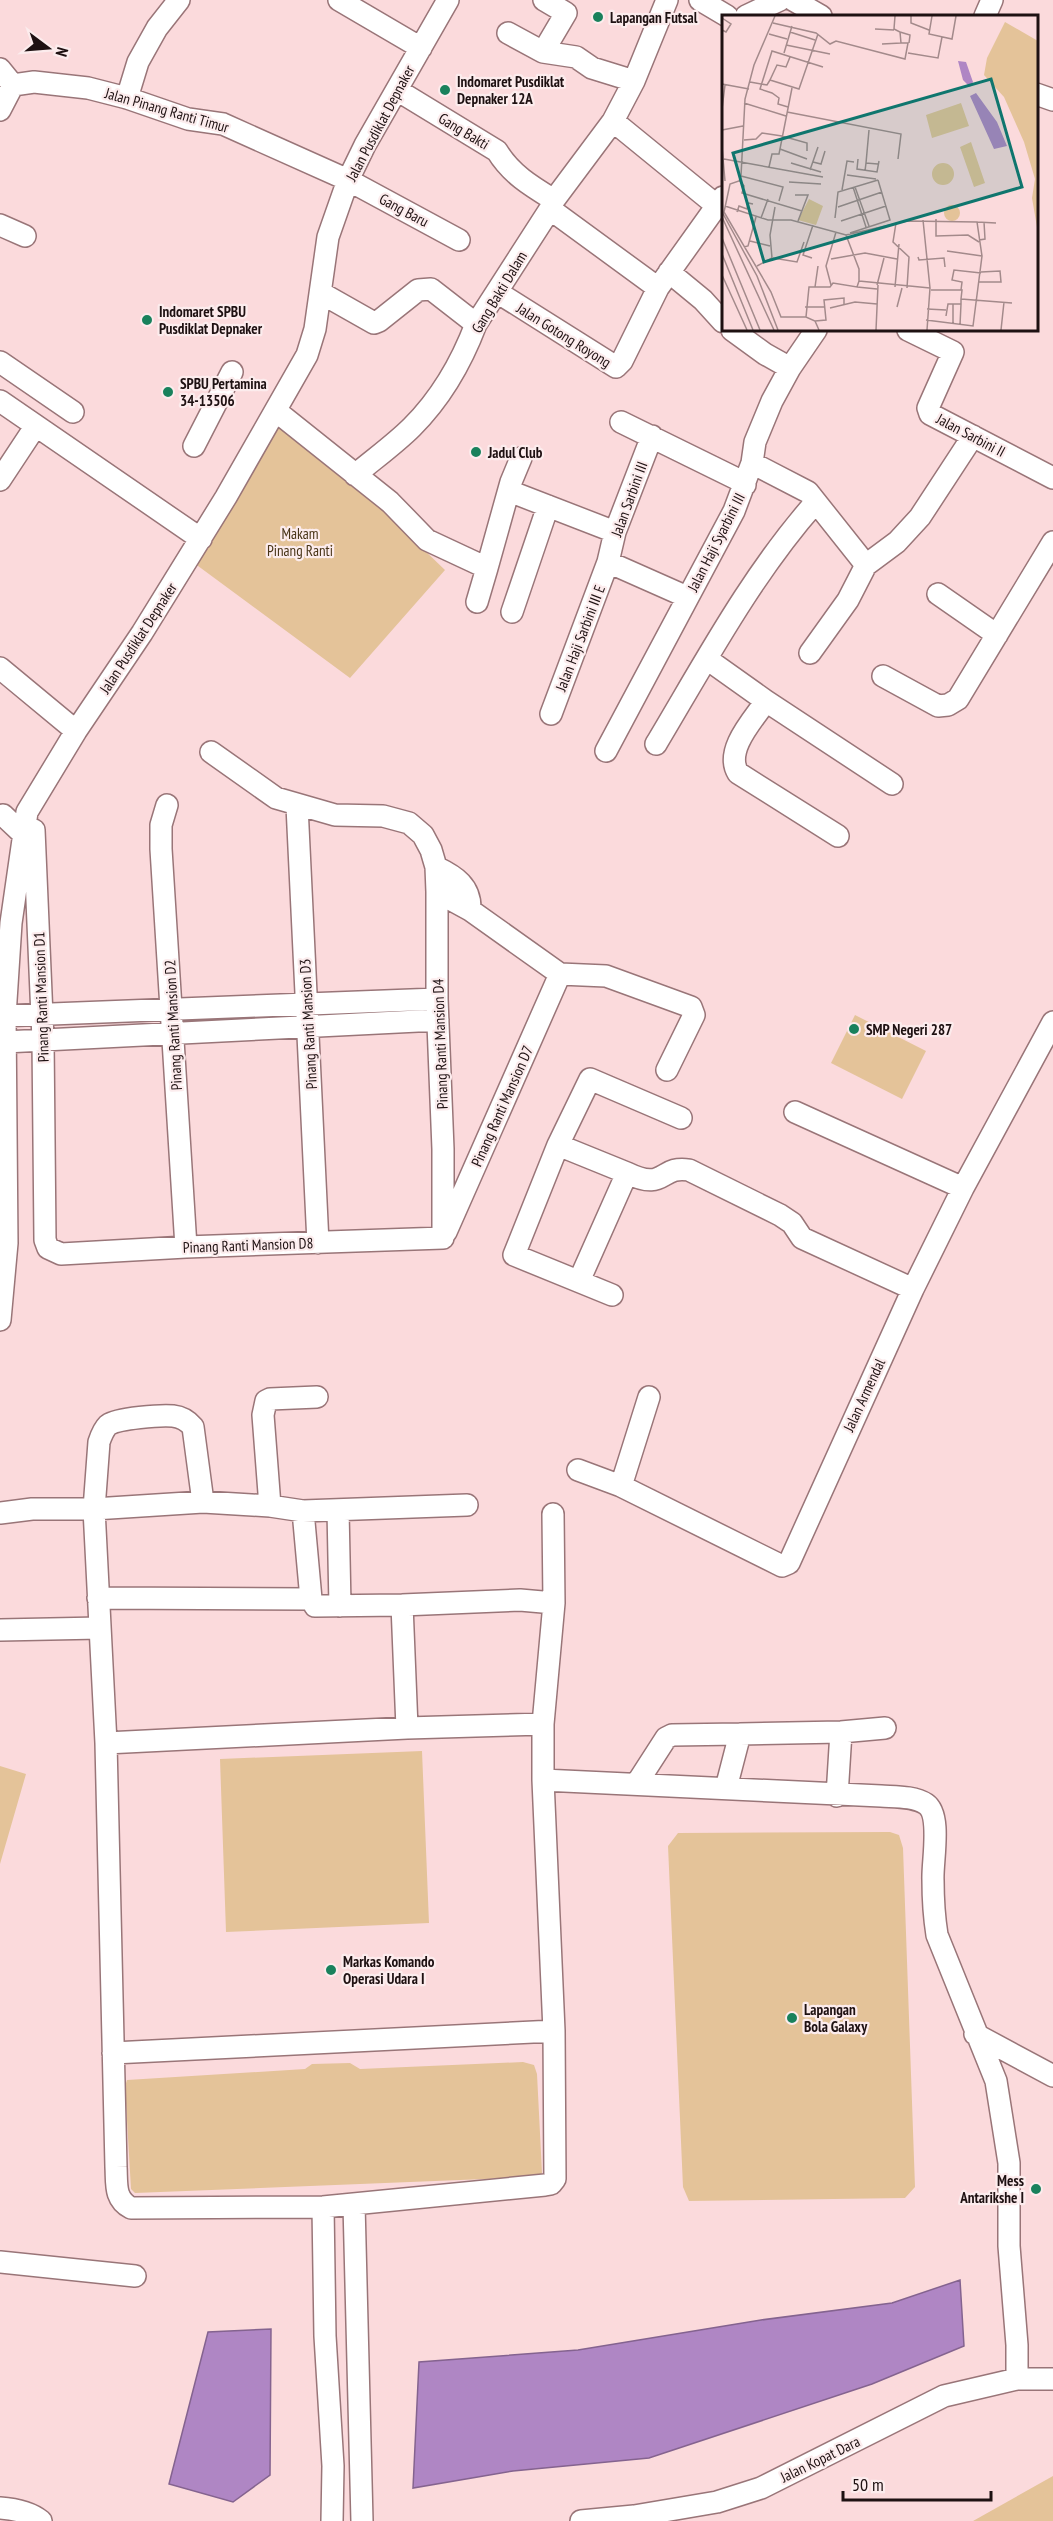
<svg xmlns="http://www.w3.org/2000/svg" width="1053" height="2521" font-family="'PT Sans Narrow',sans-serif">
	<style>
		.green { fill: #e4c399 }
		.water { fill: #af86c4; stroke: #84638f; stroke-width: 1.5 }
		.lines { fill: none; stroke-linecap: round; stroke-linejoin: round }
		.minor-casing { stroke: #997578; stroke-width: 24 }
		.minor { stroke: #fff; stroke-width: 21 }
		.poi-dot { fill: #19815c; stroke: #fceced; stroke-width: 2 }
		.labels { text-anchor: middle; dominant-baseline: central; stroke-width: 4.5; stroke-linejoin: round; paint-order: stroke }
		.poi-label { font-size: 15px; font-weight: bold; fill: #1e1112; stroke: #fceced; text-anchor: start }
		.street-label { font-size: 15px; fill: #1e1112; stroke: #fceced }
		.park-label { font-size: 15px; fill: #483417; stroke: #fceced }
		.inset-road { fill: none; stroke: #a38a8b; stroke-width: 1.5 }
		.view { fill: #0f766e; fill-opacity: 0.15; stroke: #0f766e; stroke-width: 3 }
		.inset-edge { fill: none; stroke: #1e1112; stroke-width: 3 }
	</style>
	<rect width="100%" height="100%" fill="#fbdadc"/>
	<!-- green -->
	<path class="green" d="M285,416L445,570L350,678L194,563Z
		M855,1015L926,1051L902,1099L831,1063Z
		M422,1751L429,1923L226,1932L220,1759Z
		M0,1766L26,1774L0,1864Z
		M890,1832L899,1835L903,1848L915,2187L905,2198L689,2201L683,2187L668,1846L678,1833Z
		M523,2062L534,2065L537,2074L542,2173L536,2177L135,2193L131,2189L125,2086L127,2080L305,2069L312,2064L350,2063L360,2069Z
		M1053,2476V2521H973Z"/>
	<!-- water -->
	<path class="water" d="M960,2280L964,2346L872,2384L649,2458L513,2471L413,2488L419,2362L578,2350L761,2320L892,2303Z
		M271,2329L270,2475L233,2502L169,2484L208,2332Z"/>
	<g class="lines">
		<!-- minor casing -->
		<g class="minor-casing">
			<path id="minor" d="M339,0L421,48
				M700,0L727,16
				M793,0L821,16
				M746,16L780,0
				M985,16L992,0
				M508,33L543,52L576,57L592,68L634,81
				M543,52L566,13L544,0
				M0,69L13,85L34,82L88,88L127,98L188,119L223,124L348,180L459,240
				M397,90L497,151C511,174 531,186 554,200
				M1036,94L1053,100
				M127,98L138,62L157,28L179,0
				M0,110L13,85
				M613,121L716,205
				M550,209L658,288
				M0,225L25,236
				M669,272L703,300L723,322
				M497,292L616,367L622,361L658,288L723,197
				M321,293L374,323L379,321L418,290L431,289L476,324
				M732,330L765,354L790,368
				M908,330L953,352L928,408L930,414L1053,478
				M0,362L73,412
				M0,401L201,539
				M276,411L390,502L427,540L487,568L511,482L521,458
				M621,422L737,479L745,485
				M194,446L232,372
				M752,463L808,492L866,565
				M355,475C374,459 395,444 412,427C441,398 462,361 476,324L550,209L554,200L613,121L634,81L667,0
				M0,480L35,427
				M509,491L615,532
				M608,562L687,597
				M938,594L997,635
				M477,602L487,568
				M512,612L548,506
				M810,653L848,600L866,565L897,542L920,517L973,436
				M707,659L766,701L892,784
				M0,668L76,731
				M883,676L938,706L948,705L958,699L1053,542
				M766,701C754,719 724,750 738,773L838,836
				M551,714L608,562L615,532L652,436
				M656,744C705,662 752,574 815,503
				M606,751L734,511L752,463L755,442L772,401L790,368L816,330
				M211,752L276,798L335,815L383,816L409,823L423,835L431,850L436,867L437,892V999L443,1149V1238
				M167,805L161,825V849L186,1247
				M297,806L318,1243
				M3,815L23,834
				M34,830L43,1040L45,1240L48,1248L61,1254L186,1247L443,1238
				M436,867C455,876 471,886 470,910
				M437,892L470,910L560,974
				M560,974L606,976L691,1007L694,1015L667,1070
				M0,1016L437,999
				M5,1042L438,1020
				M795,1112L963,1188
				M558,1145L627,1173L579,1281
				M627,1173C666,1192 659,1165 689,1170L780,1215L792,1223L802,1238L913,1289
				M446,1232L560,974
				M612,1295L514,1255L558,1145L590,1079L681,1118
				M0,1320L7,1243L5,1016L11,923L27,812L76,731L142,633L226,497L307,355L315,329L328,237L348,180L365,145L448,0
				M578,1470L621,1486L782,1566L789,1563L913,1289L963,1188L1053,1022
				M621,1486L649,1397
				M203,1502L193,1427C188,1421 182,1417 173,1416C161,1415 118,1418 108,1425C103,1430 101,1436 99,1442L94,1509L106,1743L116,2167C117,2184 114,2199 131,2208L323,2207L545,2185L551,2184L555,2179L554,2031L543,1780V1724L554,1603L553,1514
				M270,1506L263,1415L266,1401L270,1399L317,1397
				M338,1510L340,1606
				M303,1511L311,1599L315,1606L402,1605L520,1600L554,1603
				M0,1513L32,1509H94L203,1502L270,1506L303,1511L467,1505
				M98,1598L311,1599
				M402,1605L407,1728
				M0,1630L100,1628
				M106,1743L407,1728L543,1724
				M543,1780L881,1796C895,1797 914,1796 926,1804C942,1815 932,1862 933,1880C933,1898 934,1916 937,1935L996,2081L1009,2163V2246L1017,2345V2379
				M637,1783L666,1738L672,1735L740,1734
				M726,1788L740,1734L841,1732L885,1728
				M837,1796L841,1732
				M975,2034L1053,2076
				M113,2053L554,2031
				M354,2204L362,2521
				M323,2207L325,2336L333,2466L332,2521
				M0,2262L135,2276
				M0,2508C14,2509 30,2512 41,2521
				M581,2521L634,2516L717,2502L761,2488L944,2396L1017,2379H1053"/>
		</g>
		<!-- minor -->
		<use href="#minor" class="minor"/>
	</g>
	<!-- markers -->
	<g class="poi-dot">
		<circle cx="598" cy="17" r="6"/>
		<circle cx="445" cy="90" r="6"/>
		<circle cx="147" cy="320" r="6"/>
		<circle cx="168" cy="392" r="6"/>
		<circle cx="476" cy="452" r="6"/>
		<circle cx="854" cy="1029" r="6"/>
		<circle cx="331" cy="1970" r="6"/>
		<circle cx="792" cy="2018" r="6"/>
		<circle cx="1036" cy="2189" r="6"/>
	</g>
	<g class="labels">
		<!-- poi labels -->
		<g class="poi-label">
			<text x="610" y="17">Lapangan Futsal</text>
			<text x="457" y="81">Indomaret Pusdiklat<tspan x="457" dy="17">Depnaker 12A</tspan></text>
			<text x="159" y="311">Indomaret SPBU<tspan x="159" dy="17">Pusdiklat Depnaker</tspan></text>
			<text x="180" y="383">SPBU Pertamina<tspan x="180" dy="17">34-13506</tspan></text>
			<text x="488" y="452">Jadul Club</text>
			<text x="866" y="1029">SMP Negeri 287</text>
			<text x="343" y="1961">Markas Komando<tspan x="343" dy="17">Operasi Udara I</tspan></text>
			<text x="804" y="2009">Lapangan<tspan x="804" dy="17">Bola Galaxy</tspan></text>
			<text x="1024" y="2180" text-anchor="end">Mess<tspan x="1024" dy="17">Antarikshe I</tspan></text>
		</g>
		<!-- street labels -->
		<g class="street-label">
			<text transform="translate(167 110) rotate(16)">Jalan Pinang Ranti Timur</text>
			<text transform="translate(380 123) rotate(-62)">Jalan Pusdiklat Depnaker</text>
			<text transform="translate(464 131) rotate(31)">Gang Bakti</text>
			<text transform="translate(404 210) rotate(28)">Gang Baru</text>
			<text transform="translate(499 292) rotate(-59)">Gang Bakti Dalam</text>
			<text transform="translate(564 335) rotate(32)">Jalan Gotong Royong</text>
			<text transform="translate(971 435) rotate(28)">Jalan Sarbini II</text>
			<text transform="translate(629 499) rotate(-70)">Jalan Sarbini III</text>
			<text transform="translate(716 542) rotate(-63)">Jalan Haji Syarbini III</text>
			<text transform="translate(138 638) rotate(-57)">Jalan Pusdiklat Depnaker</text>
			<text transform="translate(580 638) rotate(-69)">Jalan Haji Sarbini III E</text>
			<text transform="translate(41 997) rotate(-92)">Pinang Ranti Mansion D1</text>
			<text transform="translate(308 1024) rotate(-93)">Pinang Ranti Mansion D3</text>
			<text transform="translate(173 1025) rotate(-93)">Pinang Ranti Mansion D2</text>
			<text transform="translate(440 1044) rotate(-92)">Pinang Ranti Mansion D4</text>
			<text transform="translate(502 1106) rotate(-66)">Pinang Ranti Mansion D7</text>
			<text transform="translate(248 1245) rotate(-2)">Pinang Ranti Mansion D8</text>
			<text transform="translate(864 1395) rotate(-65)">Jalan Armendal</text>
			<text transform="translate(820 2459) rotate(-26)">Jalan Kopat Dara</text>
		</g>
		<!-- park labels -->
		<g class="park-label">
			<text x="300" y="533">Makam<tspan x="300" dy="17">Pinang Ranti</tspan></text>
		</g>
	</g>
	<!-- overview -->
	<g transform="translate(722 15)">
		<rect width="316" height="316" fill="#fbdadc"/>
		<path d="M283,7L316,26V218L310,183L313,164L302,127L282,82L262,60L265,43ZM239,88L247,111L210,123L204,100ZM249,127L263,168L252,172L238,132ZM210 159a11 11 0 1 1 22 0a11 11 0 1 1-22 0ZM87,184L101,191L94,210L76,205ZM222 198a8 8 0 1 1 16 0a8 8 0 1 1-16 0Z" fill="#e4c399"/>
		<path d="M236,46L244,47L251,67L248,72L241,65ZM254,78L275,107L285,131L272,134L248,81Z" fill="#af86c4"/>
		<path class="inset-road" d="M53,1L32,50L23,84L19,161L17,166L8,169L2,197L49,277L59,302H84L93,306L97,315M189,1V8L207,15M210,1L207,19L230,24L234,1M0,3L9,9L4,17L0,15M51,8L94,18L108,29L114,26L183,44L186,28H179L178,17L172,14L173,1M153,14L172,15M68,17L93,25M178,17L188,20L187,28M47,19L65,24M160,29L179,28M64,30L108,39M62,38L70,11M186,38L216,43L220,22M68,42L64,52L55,50L48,65L77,74L96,19M28,67L45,70L48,65M0,69L27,74M22,88L64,101M66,92L56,89L57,83L50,78L38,74L50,36L101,52M0,94L3,70M65,97L179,119L176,144M0,115L21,111M22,125L34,124L40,118L60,121L85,128V136M0,132L3,166M58,134L85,144M2,144L101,162M136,144L135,154L155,157L157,146M91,147L99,149L103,136M69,148L99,157M144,148L147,115M47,152L50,139H57L70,73M88,155L96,132M143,156L144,148L156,149M125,160L154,164M19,161L61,172L57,186M18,166L22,171L20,178L80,196M67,167L99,169M131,172L144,212M133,172L147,211M120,175L125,146L132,147M73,180H86L76,206M3,191L46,205H69L124,220L185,206L255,207L260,241L251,311L204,305M116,192L160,177M0,197L35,261L56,315M15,197L17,191L25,194L26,188L31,189M0,202L52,315M39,203L46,184M113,203L116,177L156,165M214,204V221L246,220L257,227M201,205L208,273L205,315M119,206L164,191M255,207L274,208M174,208L171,227L187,242L185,273M128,218L168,205L156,165M124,220L137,254V266M0,223L38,315M257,225L263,224L262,207M28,226L48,231M22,232L26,231L34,202M225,236L260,241M0,239L31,315M196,242L197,245L222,243L223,252M51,243L75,247L82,227M90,243L81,240L91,210M109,244L143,238L175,244M35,251L50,243L48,220L53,192M0,260L25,315M137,266L208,273M257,267H279L278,256L259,257M109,270L104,251L114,217M155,270L162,243M93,272L96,251M135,272L155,274M173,272L177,229M209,275H240L239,284M239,275L240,267L230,265L232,255L259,258M239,284L290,288M231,289V308M83,292H102M175,292L180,273M108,293L133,287L155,289M205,294L224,295M224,301L226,289H239V284M84,302L87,272H108L111,268L135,272L137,266M93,306L104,305L102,285L122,283V289M238,310L239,289M154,315L156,270M279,315L282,287"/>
		<path class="view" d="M269,64L300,172L42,247L11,138Z"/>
		<rect width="316" height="316" class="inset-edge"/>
	</g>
	<!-- north arrow -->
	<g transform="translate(48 48) rotate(106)" stroke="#fceced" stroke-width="4.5" paint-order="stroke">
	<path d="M0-4.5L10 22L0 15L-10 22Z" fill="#1e1112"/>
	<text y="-9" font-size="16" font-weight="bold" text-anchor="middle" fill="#1e1112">N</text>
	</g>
	<!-- scale -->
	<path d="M843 2491v9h148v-9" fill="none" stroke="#1e1112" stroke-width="3"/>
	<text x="852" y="2491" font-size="18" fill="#1e1112" stroke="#fceced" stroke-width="4.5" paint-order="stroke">50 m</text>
</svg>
